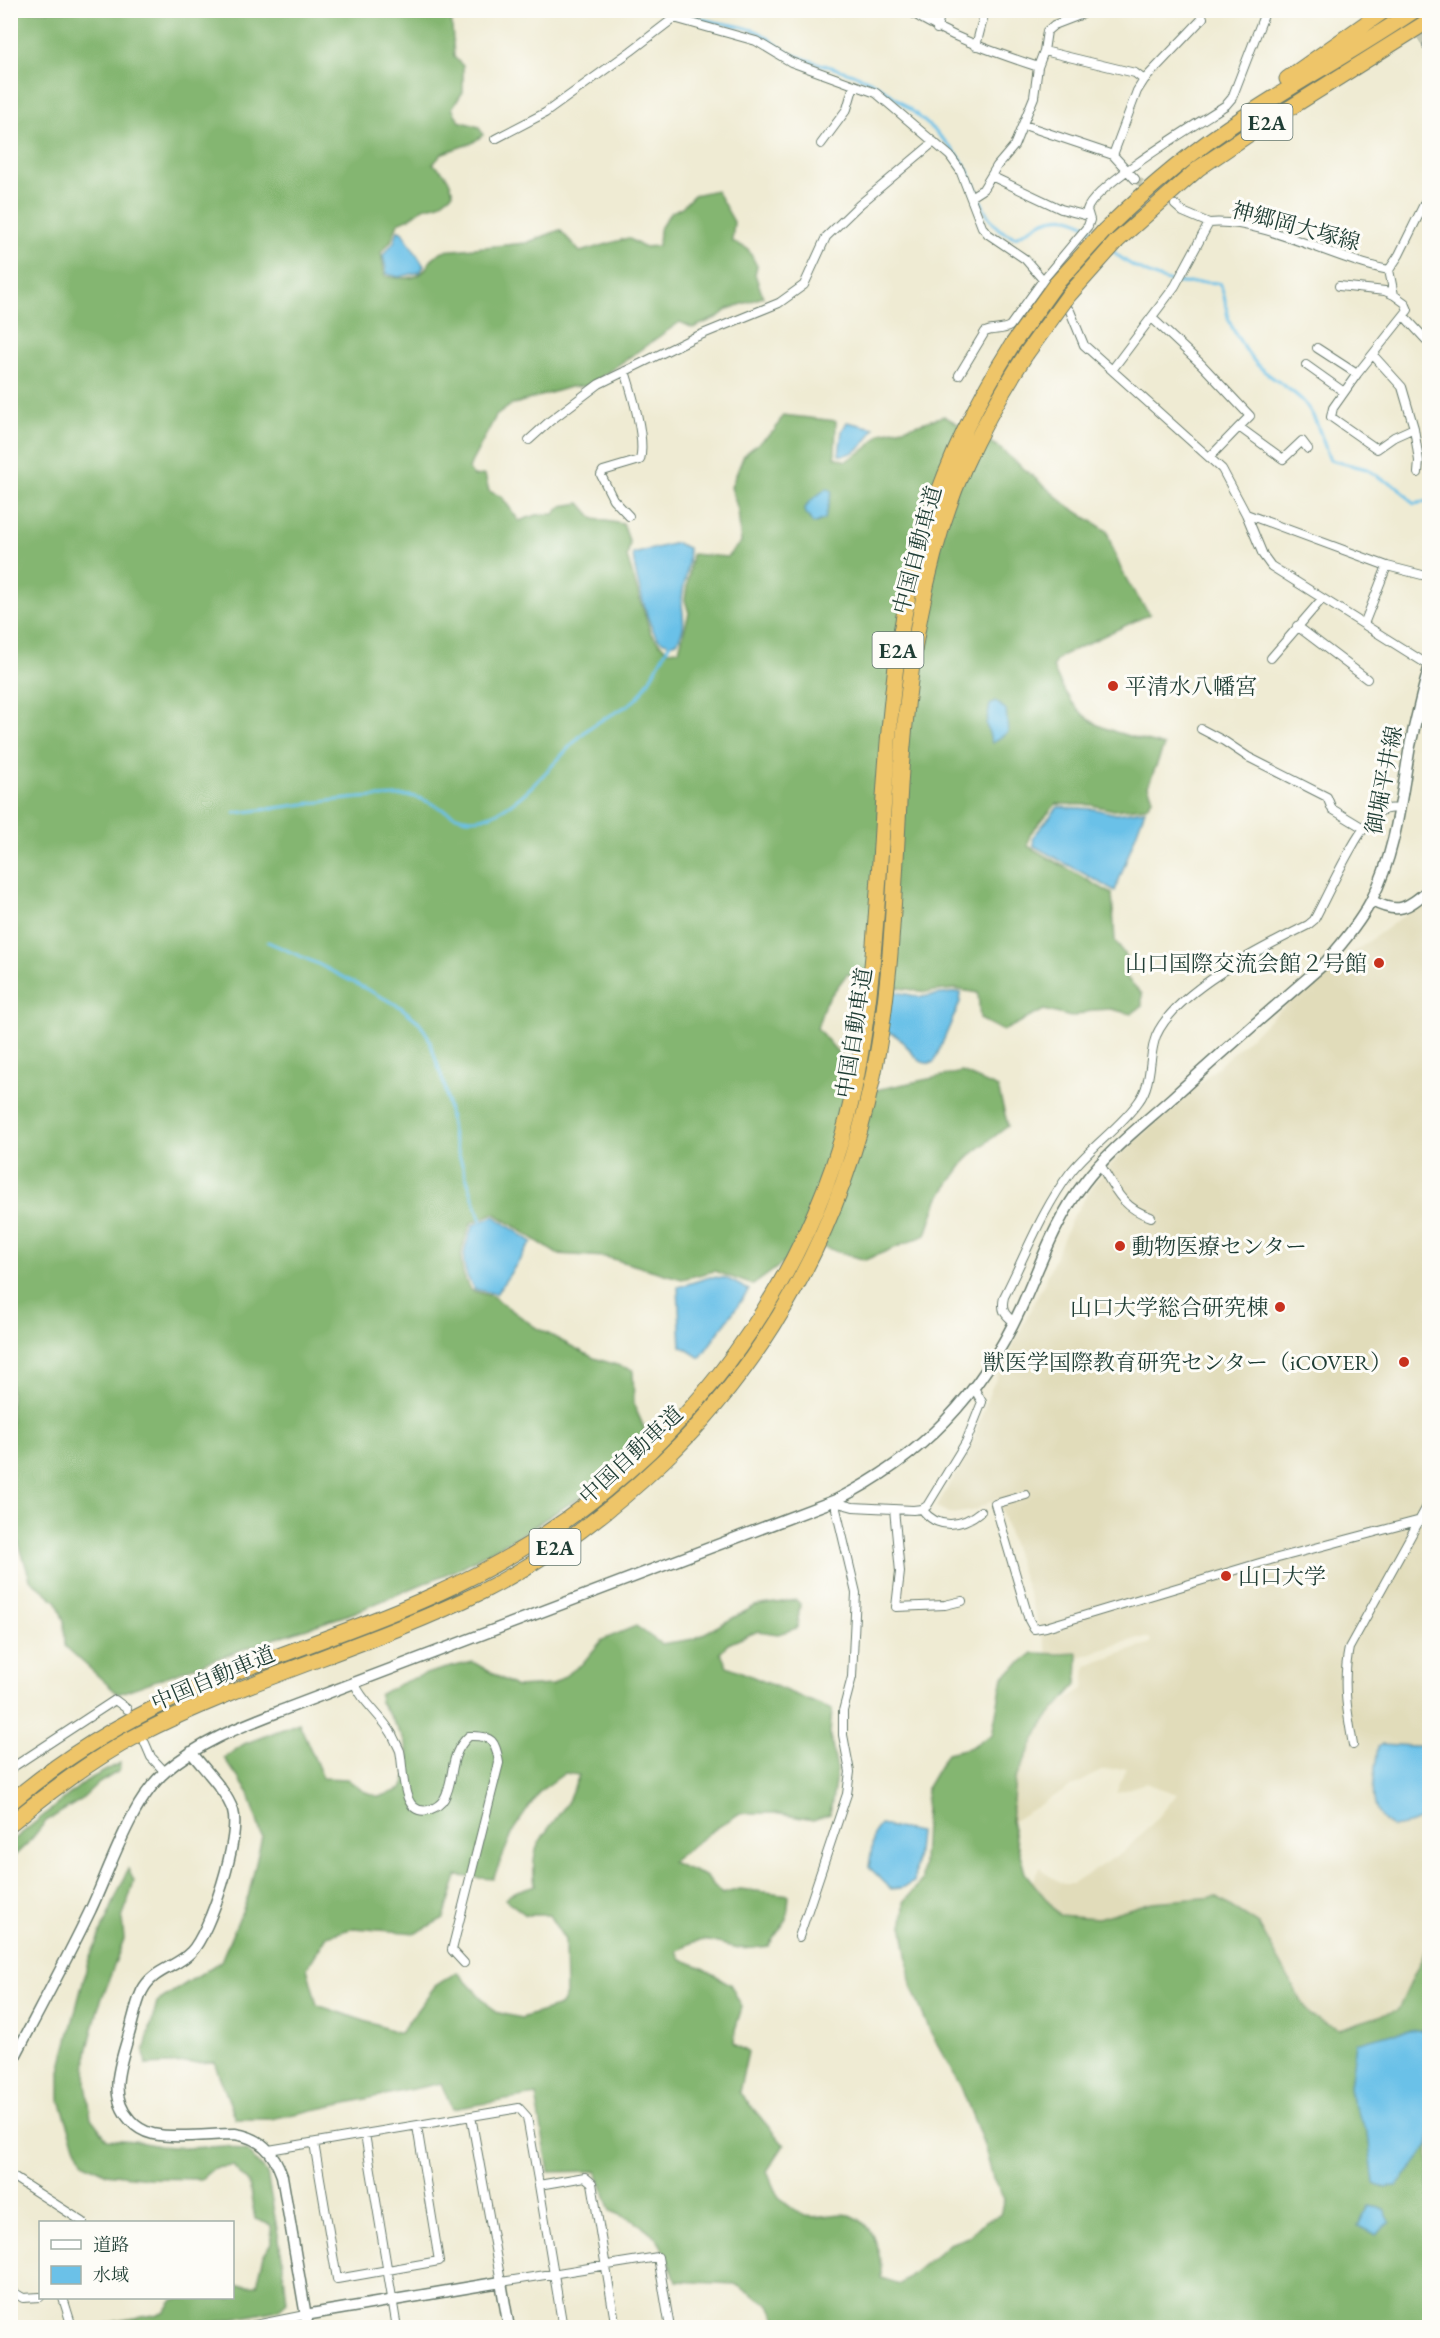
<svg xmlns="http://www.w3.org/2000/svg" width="1440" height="2338" font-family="'EB Garamond','Noto Serif JP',serif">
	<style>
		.built { fill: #e1dcba }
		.forest { fill: #84b671; stroke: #527a52; stroke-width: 1.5; fill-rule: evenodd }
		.water { fill: #6bc1e8; stroke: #457f8e; stroke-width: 1.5 }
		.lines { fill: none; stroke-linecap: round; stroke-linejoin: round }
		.stream { stroke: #6bc1e8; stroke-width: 3 }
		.minor-tunnel { stroke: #c5c8b3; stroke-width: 8; stroke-dasharray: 8 4; stroke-linecap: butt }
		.minor-casing { stroke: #687a6c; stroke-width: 10 }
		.tertiary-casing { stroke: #687a6c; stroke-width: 13 }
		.motorway-casing { stroke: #687a6c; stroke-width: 17 }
		.minor { stroke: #fff; stroke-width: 8 }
		.tertiary { stroke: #fff; stroke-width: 10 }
		.motorway { stroke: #eec569; stroke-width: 15 }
		.motorway-bridge-casing { stroke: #687a6c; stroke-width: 17; stroke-linecap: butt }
		.motorway-bridge { stroke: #eec569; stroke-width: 15 }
		.poi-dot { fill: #c8321e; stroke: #fdfcf7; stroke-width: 2 }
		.labels { text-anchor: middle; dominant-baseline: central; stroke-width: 6; stroke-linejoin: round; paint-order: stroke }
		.shield { fill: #fdfcf7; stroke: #62766e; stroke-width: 1.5 }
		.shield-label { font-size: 21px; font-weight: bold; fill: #1f3d34 }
		.street-label { font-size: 22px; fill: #1f3d34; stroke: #fdfcf7 }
		.poi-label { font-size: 22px; fill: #1f3d34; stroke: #fdfcf7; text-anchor: start }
	</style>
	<rect width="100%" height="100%" fill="#fdfcf7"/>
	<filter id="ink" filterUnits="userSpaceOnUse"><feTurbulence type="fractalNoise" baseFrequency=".0167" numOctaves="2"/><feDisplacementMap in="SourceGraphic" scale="12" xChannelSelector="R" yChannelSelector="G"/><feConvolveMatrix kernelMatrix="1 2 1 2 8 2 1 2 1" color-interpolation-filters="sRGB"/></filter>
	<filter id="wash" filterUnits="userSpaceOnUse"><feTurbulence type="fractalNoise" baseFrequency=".008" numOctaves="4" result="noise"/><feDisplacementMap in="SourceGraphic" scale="24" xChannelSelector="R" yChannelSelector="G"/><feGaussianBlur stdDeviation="1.35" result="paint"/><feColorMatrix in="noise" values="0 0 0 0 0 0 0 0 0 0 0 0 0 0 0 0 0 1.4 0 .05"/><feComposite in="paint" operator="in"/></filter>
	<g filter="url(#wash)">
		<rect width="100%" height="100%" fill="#efebd3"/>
		<!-- built -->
		<path class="built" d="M1429,897L1430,1961V2195L1138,2003L1026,1892L1040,1867L1045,1873L1063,1884H1073L1125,1850L1157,1819L1177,1794L1145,1783L1116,1793L1126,1768L1103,1770L1051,1798L982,1840L1030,1723L1084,1688L1086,1666L1151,1643L1150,1638H1138L1052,1666L997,1498L975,1510L951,1514L936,1507L967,1456L991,1389L1045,1281L1072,1218L1096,1181L1118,1157L1300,992Z"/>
		<!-- forest -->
		<path class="forest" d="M10,11H451L454,57L463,66V92L452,108L459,121L479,127L483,135L472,143L443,153L433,164C445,172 450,179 453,193L439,204L423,208L410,218L398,223L391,241L381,252L385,276C398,279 418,281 426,268C433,258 432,257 443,251L526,243L560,230L580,252L628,238L643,247L658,246L659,230L670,213L682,207L694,195L716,190L734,222L732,241L748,249L757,266L755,274L763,297L728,309L718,317L693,328L680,322L588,386L570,387L511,405L496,416L471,463L469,470L473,476L485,475L489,491L502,497L519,521L536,515L554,514L562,506L580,503L594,519L623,524L630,543L627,557L651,634L667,651L679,650L689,613L685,600L692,554L727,557L741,542L738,510L731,487L744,455L775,430L783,415L836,421L835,457L846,461L866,449L881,433L912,426L944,416L997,446L1068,506L1107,531C1117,565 1128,586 1150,614L1063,655L1055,662L1053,667C1061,689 1077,714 1098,725C1116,734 1145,740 1164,746L1148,786L1153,798L1146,807L1114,810L1092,805L1056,804L1030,834L1028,846L1112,894L1115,941L1126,957L1125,976L1142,994V1006L1131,1014L1111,1009L1093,1010L1071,1017L1044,1010L1003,1031L980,1019L978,993L955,989L927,992L900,988L847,974L825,1003L817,1028L871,1091L962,1072L998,1088L1008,1126L969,1156L938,1199L926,1235L865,1260L811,1243L753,1285L714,1271L682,1279L606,1257L557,1254L494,1213L471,1223C460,1250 456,1264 470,1290L492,1296L535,1327L594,1358L633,1370L634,1405L645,1430L634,1447L582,1496L520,1535L458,1569L353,1613L255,1645L118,1694L65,1646L64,1622L57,1602L30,1579L11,1519Z
			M796,1600L800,1604L797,1628L778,1634L758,1631L728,1644L720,1652L727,1666L832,1710L830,1734L837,1770L830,1814L813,1820L774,1813H740L709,1833L671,1862L705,1876L722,1894L740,1889L789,1895L787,1919L768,1946C759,1947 749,1950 740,1948C713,1944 702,1932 677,1951L681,1959L705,1969L730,1984L742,2007L735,2030L734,2044L748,2052L739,2092L784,2145L767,2171C770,2179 774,2190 779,2197C784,2203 799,2214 806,2216C820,2219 836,2212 849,2215C874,2221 882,2257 881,2278L900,2284L949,2244L968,2237L985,2221L1000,2215L1004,2199L993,2178L984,2145L961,2087L929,2029L912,1988L903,1929L904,1902L922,1880L927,1787L947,1753L969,1748L992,1735L1003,1677L1033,1653L1060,1654L1078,1653L1077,1684L1043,1723L1015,1780L1011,1821L1025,1873L1059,1915L1098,1918L1152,1902L1216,1897L1259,1925L1310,2016L1339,2029L1398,2010L1429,1943V2327H781L770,2305L735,2284L676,2281C660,2237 656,2229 611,2211L597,2171L549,2172L536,2095L452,2109L441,2083L271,2119H236L214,2062L146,2065L144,2052L157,2002L221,1961L248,1897L262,1837L249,1793L224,1758L244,1744L299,1723L323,1778L347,1779L363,1791L379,1797L402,1789C419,1752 400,1732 380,1702L379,1695C408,1677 440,1669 473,1662L516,1687L552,1685L582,1664L602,1640L636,1626L661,1644L694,1639L755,1606ZM565,1773L579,1775C576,1783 572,1792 568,1801C548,1835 528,1839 535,1885L514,1892L505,1899L526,1915H549L565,1940L566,1995L560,2006L521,2018L495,2012L457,1972L435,1986L400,2033L317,2005L307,1968L327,1936L354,1928L416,1933L444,1918L457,1876L493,1879L514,1829L540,1791Z
			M120,1763L119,1771L99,1783L81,1800L46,1821L29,1842L11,1859V1842L86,1781Z
			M128,1869L134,1881L122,1919L124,1939L98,2009L87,2052L86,2082L91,2118L107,2139L135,2141L159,2146L188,2148L227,2146L248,2152L267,2174L282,2256L287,2302L278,2310L208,2324L207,2327H96L118,2321L164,2313L173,2300L181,2298H232L233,2286L257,2285L264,2255L272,2243L271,2225L255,2219L249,2184L233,2166L214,2168L201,2179L149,2178L105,2173L83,2162L73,2140L60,2100V2071L88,1962Z"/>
		<!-- water -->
		<path class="water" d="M398,230L403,233L424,266L420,272L399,277L387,274L383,255L394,242Z
			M847,422L874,428C867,443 857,456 839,455L842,431Z
			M827,488L832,491L825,519L813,524L804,510L809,502Z
			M676,543L688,548C691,565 683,582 682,600C682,618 688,623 677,642C671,644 664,643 659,639C648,631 634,568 633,554Z
			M995,701L1006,710L1008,732L992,743L986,724L990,705Z
			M1058,807L1094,809L1116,814L1145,810L1115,891L1034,846L1033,837Z
			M883,989L920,997L957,992L961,993L960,1002L934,1062C916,1070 908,1040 893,1034C883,1030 870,1029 860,1027L853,1019C851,999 865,991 883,989Z
			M494,1216L532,1242L496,1294L474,1289C458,1265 463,1250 473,1225Z
			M710,1277L726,1278L749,1290L700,1358L681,1346L678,1287Z
			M1382,1744L1429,1747V1811C1419,1823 1407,1825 1392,1827C1364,1813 1375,1772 1378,1747Z
			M880,1825L919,1832L914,1882L902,1888L891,1889L869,1867L874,1833Z
			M1420,2030L1427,2032C1429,2048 1433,2135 1428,2145C1420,2160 1407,2174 1396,2186L1381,2187L1374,2184L1368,2134L1352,2101L1350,2086L1356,2043L1392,2033Z
			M1369,2206L1385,2209L1391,2222L1376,2235L1358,2226Z"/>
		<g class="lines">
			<!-- stream -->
			<path class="stream" d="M681,10C703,25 731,21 756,31C769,36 777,48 790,53C816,65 859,72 880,87C907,105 939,132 959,157C976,177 979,212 999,229C1003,232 1010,235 1015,237C1026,233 1034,225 1044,221C1065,213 1081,219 1096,234
				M1113,251C1127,265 1162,283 1182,283C1195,284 1208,280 1220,284C1226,296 1225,308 1229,320C1234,333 1242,345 1250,356C1264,376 1286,384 1303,401C1317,417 1322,440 1330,460L1367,469L1380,478L1398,487L1414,504L1430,501
				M235,813C281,808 328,799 375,797C386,797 399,795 411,796C432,799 449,818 470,819C515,820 556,756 587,730C602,717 622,712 637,698C647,687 662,658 670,643
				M268,942L318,964L399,1006L419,1022L428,1036L445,1087L453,1137L481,1221"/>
		</g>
	</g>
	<g filter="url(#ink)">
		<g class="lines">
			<!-- minor-tunnel -->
			<path class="minor-tunnel" d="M1414,26L1427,46
				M1135,179L1168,200"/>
			<!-- minor casing -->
			<g class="minor-casing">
				<path id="minor" d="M668,10L674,18L756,41L791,62L876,93L950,156L960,170L982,227L988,234L1025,259L1070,311L1084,345L1222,469L1246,514L1263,555L1271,566L1430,666
					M911,12C951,38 994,52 1038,67
					M937,29L941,10
					M976,46L985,11
					M1427,46L1430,51
					M1044,51L1047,31L1054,25L1093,10
					M1024,125L1113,155
					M495,139L545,113L631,51L674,18
					M821,144L847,109L854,85
					M991,176L1061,209L1088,216
					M1135,179L1113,155L1137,91L1144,80L1203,18L1200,10
					M972,196L983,189L997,166L1014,146L1034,97L1038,67L1044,51L1135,73L1144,80
					M1175,205L1183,212L1209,223
					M1209,223C1264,218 1333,260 1389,270
					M1389,270L1399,255L1430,192
					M1339,286L1385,291L1394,295
					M1404,316L1430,344
					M1152,318L1202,365L1250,416L1239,427
					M1317,348L1357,374L1408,310L1405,303L1394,295L1389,270
					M1306,365L1344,392
					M1112,370L1175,286L1209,223
					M625,371C632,393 646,438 640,460L603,471L601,475L613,499L629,516
					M1357,374L1333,408L1331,417L1377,449L1394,437L1414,428L1402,387L1373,355
					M959,375L985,332C994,328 1002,331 1010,326L1043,280L1088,226L1090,220L1087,210C1093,186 1200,122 1226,105L1232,98L1266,10
					M1414,428L1419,461L1418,473
					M529,440L550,421L599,384L693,338L779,303L804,285L826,237L859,205L934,142
					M1210,457L1239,427L1283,459L1302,441L1308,449
					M1246,514L1387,566L1430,577
					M1364,624L1387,566
					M1297,626L1367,679
					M1271,658L1322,599
					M1201,729L1224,741L1248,757L1327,797L1332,809L1365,829
					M1100,1164C1115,1189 1122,1208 1151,1217
					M1014,1322C1004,1314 1001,1310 1004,1297C1025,1256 1042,1210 1070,1173C1090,1147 1121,1127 1139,1101C1153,1082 1148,1057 1156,1036C1176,990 1264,947 1308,925L1314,920C1327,896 1358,826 1378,813C1384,808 1393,808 1400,809
					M1026,1495L995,1504L1029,1620L1034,1629L1046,1627L1263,1562L1417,1521
					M838,1503L853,1507L913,1510L922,1509L927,1506L966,1442L982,1402L974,1388
					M894,1509L900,1572L896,1607L945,1605L962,1601
					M922,1509C938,1531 963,1526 981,1511
					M354,1682C362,1702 381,1715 392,1734C394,1739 398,1746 400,1751C404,1767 400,1817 429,1810C435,1808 441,1804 444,1799C456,1778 447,1756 469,1736C492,1735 496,1741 499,1763L452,1950L464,1963
					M145,1743L151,1757L165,1772
					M1353,1745C1347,1711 1342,1682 1349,1648L1430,1501
					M10,1769L115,1700L127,1709
					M799,1937L847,1794L850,1772L843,1735V1711L852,1677L856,1593L836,1509V1500
					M471,2116L501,2282L658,2257L670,2328
					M365,2134L397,2328
					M314,2143L337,2279L439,2261L417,2126
					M269,2150L519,2108L527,2117L539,2185L585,2177L592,2183L616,2328
					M10,2175L83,2222
					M539,2185L563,2328
					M10,2290L23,2298L40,2297
					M63,2298L72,2327
					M240,2328L305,2315
					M427,2328L451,2324V2328"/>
			</g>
			<!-- tertiary casing -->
			<g class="tertiary-casing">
				<path id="tertiary" d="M1372,901C1399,915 1407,908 1430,889
					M191,1752C204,1769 226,1790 233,1811C241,1837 210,1933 191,1952C176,1968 153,1969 142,1991C136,2004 133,2020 129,2034C121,2063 107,2095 130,2120C136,2127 145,2132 153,2134C175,2139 212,2134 235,2134C261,2138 274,2152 282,2176L308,2328
					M10,2066C37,2014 65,1963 90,1911C110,1869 131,1801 166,1771C202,1740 245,1725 288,1708L836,1500C922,1457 981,1395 1021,1308C1040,1266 1055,1220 1084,1183C1108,1151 1142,1125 1172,1098C1222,1052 1273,1008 1325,963C1342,944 1359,924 1371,901C1396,853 1401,798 1410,746C1416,719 1422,692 1430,666
					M305,2315L501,2282L509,2328"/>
			</g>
			<!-- motorway casing -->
			<g class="motorway-casing">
				<path id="motorway" d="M1287,79L1385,10
					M1105,230C1148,188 1193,150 1244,117C1300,80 1359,48 1415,10
					M1117,241L1199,168L1258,128L1430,20
					M10,1803C59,1761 115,1726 173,1699C258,1659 349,1634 434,1595C514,1559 587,1511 650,1451C749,1356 824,1228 853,1094C884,948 877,798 898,651C914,542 953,438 1012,345
					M10,1824C50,1791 92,1759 138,1735C248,1678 370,1646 481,1592C547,1559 610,1512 663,1461C769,1360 842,1224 872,1081C894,979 894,874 901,770C909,667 923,560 965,465C982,427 1003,390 1026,354"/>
			</g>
			<!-- minor -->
			<use href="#minor" class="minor"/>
			<!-- tertiary -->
			<use href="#tertiary" class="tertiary"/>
			<!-- motorway -->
			<use href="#motorway" class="motorway"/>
			<!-- motorway-bridge casing -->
			<g class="motorway-bridge-casing">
				<path id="motorway-bridge" d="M1012,345L1055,285L1105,230
					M1026,354L1068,296L1117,241"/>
			</g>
			<!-- motorway-bridge -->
			<use href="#motorway-bridge" class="motorway-bridge"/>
		</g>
	</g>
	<!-- markers -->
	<g class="poi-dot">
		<circle cx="1113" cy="686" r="6"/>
		<circle cx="1379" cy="963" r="6"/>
		<circle cx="1120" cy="1246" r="6"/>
		<circle cx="1280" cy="1307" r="6"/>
		<circle cx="1404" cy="1362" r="6"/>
		<circle cx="1226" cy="1576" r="6"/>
	</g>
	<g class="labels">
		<!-- shield labels -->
		<g class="shield">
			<rect x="1241.5" y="104" width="51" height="36" rx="4.5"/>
			<rect x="872.5" y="632" width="51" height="36" rx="4.5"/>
			<rect x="529.5" y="1529" width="51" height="36" rx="4.5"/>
		</g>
		<g class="shield-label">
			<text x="1267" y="122">E2A</text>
			<text x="898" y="650">E2A</text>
			<text x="555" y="1547">E2A</text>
		</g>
		<!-- street labels -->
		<g class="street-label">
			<text transform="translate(1296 226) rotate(15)">神郷岡大塚線</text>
			<text transform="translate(917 550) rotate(-75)">中国自動車道</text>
			<text transform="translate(1384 780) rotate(-79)">御堀平井線</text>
			<text transform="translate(854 1033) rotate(-81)">中国自動車道</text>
			<text transform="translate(631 1455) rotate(-43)">中国自動車道</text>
			<text transform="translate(213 1678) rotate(-23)">中国自動車道</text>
		</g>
		<!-- poi labels -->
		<g class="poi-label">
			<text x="1125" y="686">平清水八幡宮</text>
			<text x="1367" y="963" text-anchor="end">山口国際交流会館２号館</text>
			<text x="1132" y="1246">動物医療センター</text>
			<text x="1268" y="1307" text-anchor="end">山口大学総合研究棟</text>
			<text x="1392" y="1362" text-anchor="end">獣医学国際教育研究センター（iCOVER）</text>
			<text x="1238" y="1576">山口大学</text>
		</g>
	</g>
	<!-- margin -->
	<rect width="1440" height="2338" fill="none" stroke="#fdfcf7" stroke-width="36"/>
	<!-- legend -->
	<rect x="39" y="2221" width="195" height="78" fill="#fdfcf7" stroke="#a4b0a9" stroke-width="1.5"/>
	<rect x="51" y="2240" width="30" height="9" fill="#ffffff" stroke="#a4b0a9" stroke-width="1.5"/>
	<text x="93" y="2251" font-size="18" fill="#1f3d34">道路</text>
	<rect x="51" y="2266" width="30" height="18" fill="#6bc1e8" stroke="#a4b0a9" stroke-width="1.5"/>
	<text x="93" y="2281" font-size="18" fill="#1f3d34">水域</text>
</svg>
